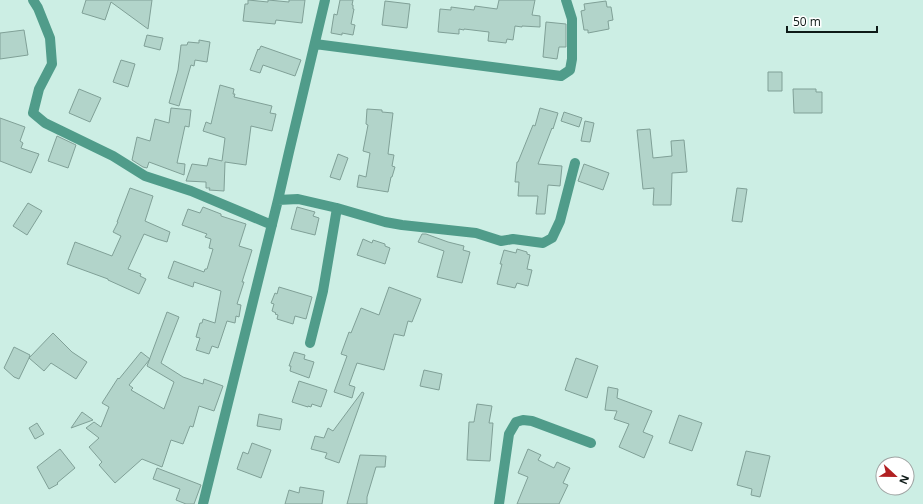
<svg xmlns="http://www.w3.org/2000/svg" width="923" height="504" font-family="'Open Sans',sans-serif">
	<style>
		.building { fill: #b2d4ca; stroke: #80a097 }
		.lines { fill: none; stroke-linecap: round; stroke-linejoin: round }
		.minor { stroke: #509c8a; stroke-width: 10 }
	</style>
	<rect width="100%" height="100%" fill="#cceee4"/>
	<!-- building -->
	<path class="building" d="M86,0H152L148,29L111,2L105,20L82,13Z
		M248,0L268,2V0L289,2V0H305L302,23L276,20L275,24L243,21L245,4H248Z
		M340,0H353L352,5H353V9H354L351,24L355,25L353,35L342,33V35L331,33L334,14L337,15Z
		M499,0H535L532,15L540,16V27L522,26V27L515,26L513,40L507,39L506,43L488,41L489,32L464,29V30L459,29V34L438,32L440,9L451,10V7L474,10L475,6L497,9Z
		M385,1L410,4L407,28L382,25Z
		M606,1L607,7H611L613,20L608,21L609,29L588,33V30H584L581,11L585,10L584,4Z
		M546,22L566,24V47H559L557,59L543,57Z
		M24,30L28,55L0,59V33Z
		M147,35L163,38L160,50L144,46Z
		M199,40L210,42L207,62L195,60L194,66L191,65L179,106L169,103L178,70L181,45H187L188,42L199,43Z
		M261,46L301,60L295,76L263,65L260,73L250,70L258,49L259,50Z
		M121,60L135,64L128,87L113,82Z
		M768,72H782V91H768Z
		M220,85L234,89L233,94H235L234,97L272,106L270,113L276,114L272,131L251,126L246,165L225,162L224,191L209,190L210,188H206V182L186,181L192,164L207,166L209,158L222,161L225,138L203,131L206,122L211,124Z
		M79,89L101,98L90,122L69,113Z
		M793,89H816V92H822V113H794Z
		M171,108L191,110L189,127L185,126L177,163L185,164L184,175L149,162L147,168L143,167L132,160L137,137L150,141L155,119L169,123Z
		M540,108L558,113L553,129L552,128L538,164L562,166L560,186L548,185L545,214H536L538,196H518L519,182H515L517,162H518L533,125L535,126Z
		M367,109L382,110V112L393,113L388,154L394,155L392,166L395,167L392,177H391L388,192L357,187L359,175L366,177L370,153L363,151L368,125L366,124Z
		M564,112L582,118L579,127L561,121Z
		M0,118L25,127L20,141L23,143L21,148L39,154L31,173L0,161Z
		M585,121L594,123L590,142L581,141Z
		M650,129L653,158L672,156L671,141L684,140L687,172L672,173L671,205H653L654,188L643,189L637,130Z
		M57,136L76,145L68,168L48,161Z
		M338,154L348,158L340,180L330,177Z
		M584,164L609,173L603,190L578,181Z
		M130,188L153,196L145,221L170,232L167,242L157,239L144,234L128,269L141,274L140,276L146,279L139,294L108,280V279L67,264L75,242L112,256L121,236L113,232L118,222H117Z
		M737,188L747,189L742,222L732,221Z
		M28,203L42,211L27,235L13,226Z
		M203,207L221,214V216L246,224L239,246L252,250L242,282H244L237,304L241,305L239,317L236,316L235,323L227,321L218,348L212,346L209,354L196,350L200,338L196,337L200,323H202L203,319L215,323L221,291L194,282L193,287L168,278L174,261L204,272L205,269H207L213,249L209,248L211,239L205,237L207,234L182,225L188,209L200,213Z
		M297,207L315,212L313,216L319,218L315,235L291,229Z
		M422,234H426L448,242L464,246L463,250L470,252L462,283L437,277L444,251L418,242Z
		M363,239L372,243L373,240L385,244V246L390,248L385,264L357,255Z
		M517,249L527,252V254L530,255L527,269L532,270L528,286L517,283L515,288L497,284L502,264H500L504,250L516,253Z
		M279,287L312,297L306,319L295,316L293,324L277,319L278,315L275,314L276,313L272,311L274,304L271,303L275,293L277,294Z
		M389,287L421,299L412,322L408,321L404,336L394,334L384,370L357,363L349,385L355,387L352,398L334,392L347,356L341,354L349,332L351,333L361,308L379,315Z
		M167,312L179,317L161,363L183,377L203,384L204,379L223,386L214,411L199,406L193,427L190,426L183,444L171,440L162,467L142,459L115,483L99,465L102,462L89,447L99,438L86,428L94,422L101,427L109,407L102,403L118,378L119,379L141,352L150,359L129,385L133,388L131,390L164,409L174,382L147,366Z
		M53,333L72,352L87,362L76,379L51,363L44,371L29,358L19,379L14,377L4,368L14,347L30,355L29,358Z
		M294,352L305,355L304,359L314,362L309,378L290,371L291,366H289Z
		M576,358L598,366L587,398L565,390Z
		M424,370L442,374L439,390L420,386Z
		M299,381L327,390L321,407L312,404L311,407L308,406V407L292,402Z
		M608,387L618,389L617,398L652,411L643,432L653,436L644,458L619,447L629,424L614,419L617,411L605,410Z
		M362,392L364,393L339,463L325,458L327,453L311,449L315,436L324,438L328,428L333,431Z
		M477,404L492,406L489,423H493L490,461L467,460L469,422H474Z
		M82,412L93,420L71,428Z
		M259,414L282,419L280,430L257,426Z
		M679,415L702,423L692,451L669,443Z
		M37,423L44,434L35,439L29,428Z
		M252,443L271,450L261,478L237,469L243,452L248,454Z
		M60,449L75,468L57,483L58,484L49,489L37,467Z
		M528,449L541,455L538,460L554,468L557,462L570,468L563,483L568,485L559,504H517L528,477L518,473Z
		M746,451L770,456L760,497L751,495L752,489L737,485Z
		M360,455L386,456L385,467H376L367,497V504H347Z
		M157,468L201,485L194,504H186L176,500L180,489L153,479Z
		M300,487L324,491L322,504H285L289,490L299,493Z"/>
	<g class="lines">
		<!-- minor -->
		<path class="minor" d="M33,0L38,8L50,38L52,64L39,89L33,113L45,123L113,156L145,176L191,191L272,225
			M315,44L561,76L570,70L572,59V19L566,0
			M278,200L298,199L337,208L385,222L402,225L476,233L501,241L513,239L543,243L552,238L560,221L575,163
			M310,343L323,291L337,208
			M203,504L278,200L289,152L325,0
			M499,504L509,434L516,422L523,420L532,421L591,443"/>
	</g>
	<!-- north arrow -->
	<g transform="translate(895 476) rotate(112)"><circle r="19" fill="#ffffff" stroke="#9fa3a2"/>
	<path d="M0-3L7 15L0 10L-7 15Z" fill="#b12022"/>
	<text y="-6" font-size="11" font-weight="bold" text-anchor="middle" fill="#0e1a17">N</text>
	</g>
	<!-- scale -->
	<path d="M787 26v6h90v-6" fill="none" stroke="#0e1a17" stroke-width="2"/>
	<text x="793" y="26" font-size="12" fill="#0e1a17" stroke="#ffffff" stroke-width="3" paint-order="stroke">50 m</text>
</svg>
